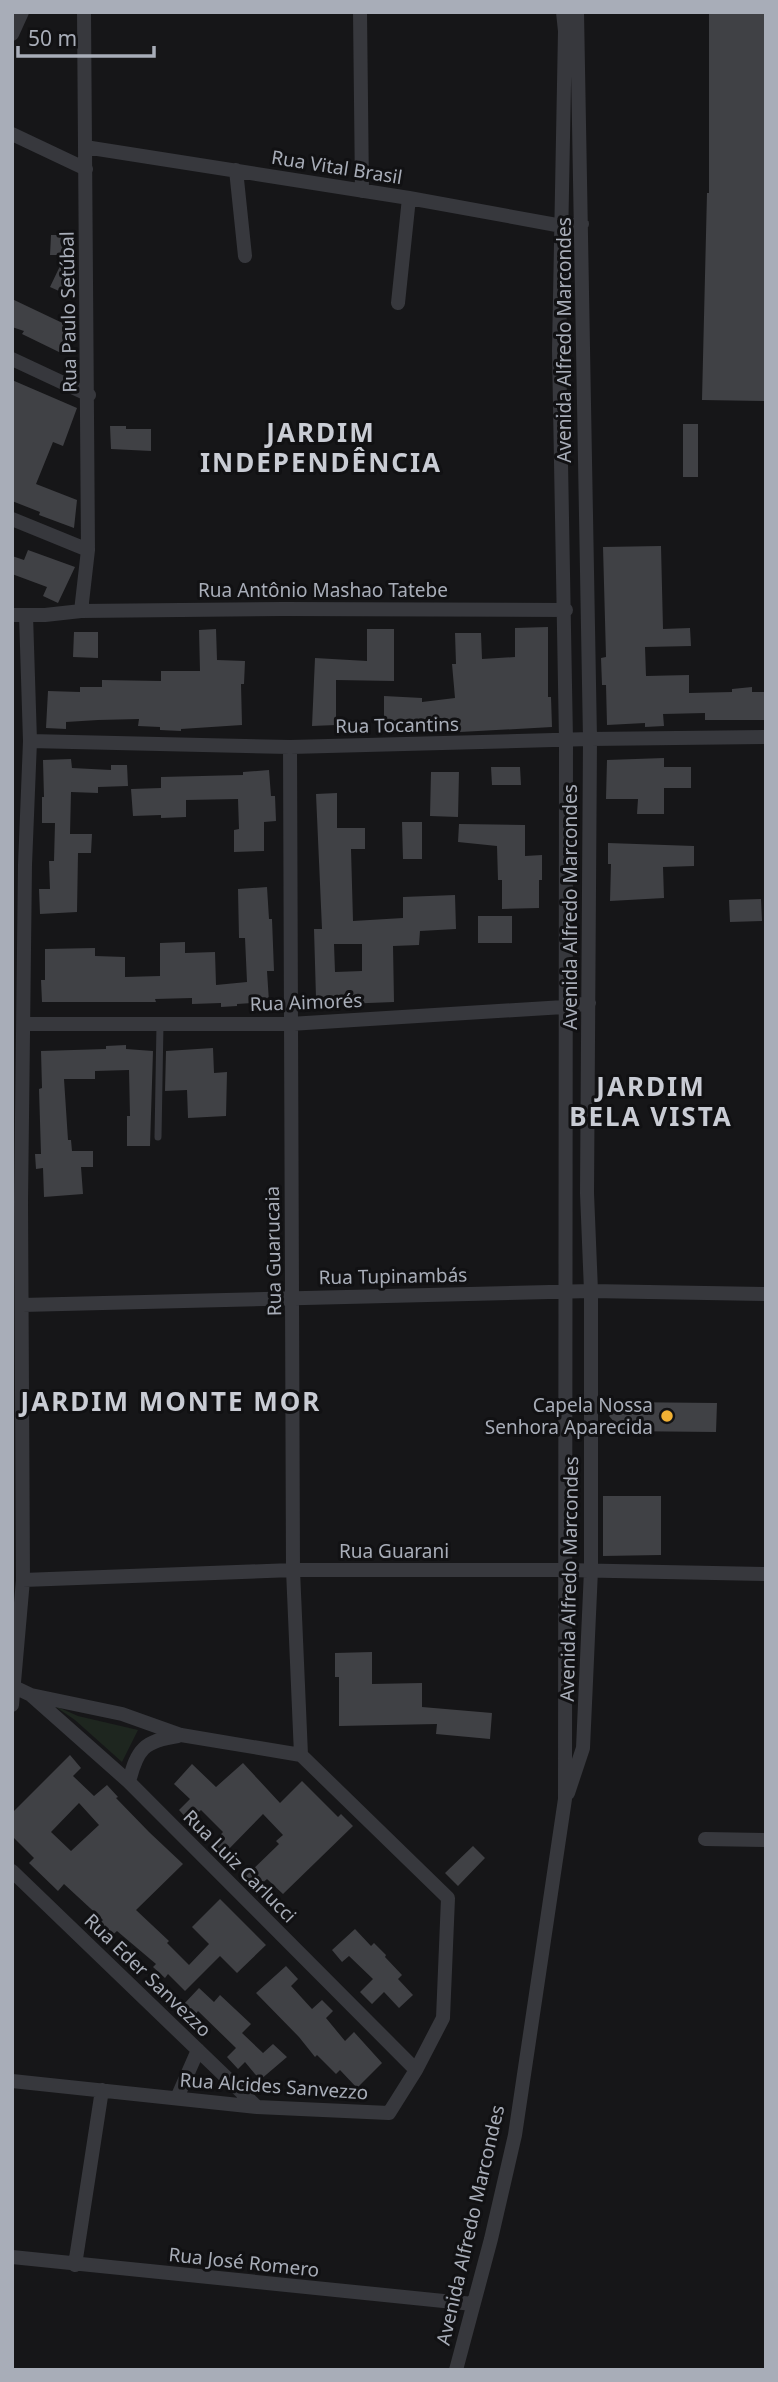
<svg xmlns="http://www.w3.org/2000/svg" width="778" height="2382" font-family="'Noto Sans',sans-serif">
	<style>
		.green { fill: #1e261f }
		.building { fill: #404145; fill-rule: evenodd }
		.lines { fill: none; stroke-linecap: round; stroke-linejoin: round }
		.lane { stroke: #37383d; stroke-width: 7 }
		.street { stroke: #37383d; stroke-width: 14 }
		.poi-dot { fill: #f2b134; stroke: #111113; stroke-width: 2.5 }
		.labels { text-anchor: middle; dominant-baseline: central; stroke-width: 6; stroke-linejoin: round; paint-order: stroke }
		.street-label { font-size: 19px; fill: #a8adb8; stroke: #111113 }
		.poi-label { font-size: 19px; fill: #a8adb8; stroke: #111113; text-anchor: end }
		.district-label { font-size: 26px; font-weight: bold; letter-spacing: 2px; fill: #c9ccd4; stroke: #111113 }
	</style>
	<rect width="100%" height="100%" fill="#161618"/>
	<!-- green -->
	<path class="green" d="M53,1705L78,1716L138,1730L122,1762L75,1720Z"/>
	<!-- building -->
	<path class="building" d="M709,12H766V401L702,400L707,193H709Z
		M51,235H71V255H50Z
		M61,264L76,272V277L68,295L50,287Z
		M12,299L73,328L61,353L22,334L24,331L12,327Z
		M12,380L77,408L63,446L53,442L36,484L77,500L74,528L39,515L40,512L12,501Z
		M683,424H698V477H683Z
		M110,426H126V429H151V451L111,449Z
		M661,546L663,629L690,628L691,646L645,647L646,676L689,675V693L732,692V689L752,687V692H766V720H705V713L663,714L664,726L645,727V723L607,725L606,685H602L601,658L606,657L603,547Z
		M28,550L75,567L58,603L43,596L47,587L12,574V556L24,560Z
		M548,627V697H551L552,727L460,732V725L432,728V726L384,724V696L422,698V702L455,698L452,664H456L455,633H481L482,659L515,657V628Z
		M216,629L217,660L245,661L244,684H241L242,725L181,729V731L160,730V727L138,726L139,719L98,720L66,722V729L46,728L48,691L80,692V687H102V680L161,681V671H200L199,630Z
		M367,629H394V681L336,680V725L312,726L315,658L367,661Z
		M74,632H98V658L73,657Z
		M664,758V767H691V788H664V814H637L638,799H606L607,760Z
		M71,759L72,768L111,770V765H127L128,786L98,787V793L71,792L70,834H92L91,853H78L77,912L40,914L39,889H50L49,861H54L55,823H42V797H44L43,760Z
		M491,767H520L521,785H492Z
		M269,770L271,796H275L276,821L264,822V851L234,852V830L239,829L238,799L186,800V817L161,818V815L133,816L131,789L161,788V777L243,775V772Z
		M431,772H459L458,817L430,816Z
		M337,793V828H365V849H351L353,921L403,918V897L455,895L456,929L420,931L419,945L393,946L394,1002L343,1004V997L316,998L314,929H322L316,794ZM334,944H362V971L335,972Z
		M402,822H422V859H403Z
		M459,824L525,825V856L542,855V880H539V908L502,909V880H498L497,846L458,842Z
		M608,843L694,846V866L663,867L664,898L610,901L611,864H608Z
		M267,887L269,919H272L274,971H267L269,1002L237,1004V1006L221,1007V1003L192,1004V998L155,999L156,1002H42L41,980H45V949L95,948V956L125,957V977L160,976V943L185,942V953L215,952L216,985L247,982L245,938H239L238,889Z
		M761,899L762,921L730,922L729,900Z
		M478,916H512V943H478Z
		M126,1045V1049L153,1051L150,1146H127V1116H130L129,1070L95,1071V1079H64L68,1140H71L72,1151H93V1167H81L83,1194L44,1197L43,1168L36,1169L35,1154H41L39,1089L42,1088L41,1051L106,1049V1046Z
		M213,1048L214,1073L227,1072L226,1116L188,1118L187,1090L165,1091L166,1051Z
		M617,1402L717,1403L716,1432L617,1431V1425L609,1416L617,1408Z
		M603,1496H661V1555L603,1556Z
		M372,1652V1684L422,1683V1707L492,1713L490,1739L436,1734L437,1724L339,1726V1677H335V1653Z
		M70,1755L81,1768L73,1776L94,1796L107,1785L118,1797L116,1798L149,1832L183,1864L136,1910L169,1941L167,1943L189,1965L209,1944L192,1927L220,1899L266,1945L237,1973L220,1956L185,1991L168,1974L165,1978L153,1967L156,1964L117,1931L107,1940L95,1928L103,1920L64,1884L58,1891L29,1863L34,1858L12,1836V1813ZM79,1803L99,1825L71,1851L51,1832Z
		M243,1763L280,1803L302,1781L338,1817L341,1814L353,1826L283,1894L267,1879L258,1887L246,1876L279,1844L276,1841L283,1835L263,1814L224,1854L213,1843L223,1832L201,1810L189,1821L179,1810L190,1799L174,1784L192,1764L216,1787Z
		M473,1846L485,1858L458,1886L445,1873Z
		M355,1929L371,1946L374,1943L386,1955L385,1957L402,1975L398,1979L413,1995L399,2008L384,1992L372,2004L360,1992L373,1979L349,1956L342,1962L332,1950Z
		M286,1966L298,1979L291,1986L312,2009L322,2000L333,2011L326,2018L345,2041L354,2032L382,2063L357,2088L340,2070L336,2074L317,2055L315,2057L299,2037L256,1993Z
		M199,1988L214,2002L220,1995L251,2024L242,2033L263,2053L273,2044L287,2057L260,2080L245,2062L238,2069L227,2057L236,2048L198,2011L195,2015L183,2005Z"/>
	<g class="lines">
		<!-- lane -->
		<path class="lane" d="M158,1137L160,1024"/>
		<!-- street -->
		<path class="street" d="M360,12L362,191
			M12,34L22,12
			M12,134L86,169
			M85,147L409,198L562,226L582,224
			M236,170L245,256
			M398,303L409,198
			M12,359L89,395
			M12,519L88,550
			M81,611L88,550L84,12
			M12,615H45L81,611L283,609L566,610
			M30,741L290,747L590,739L766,737
			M290,747L293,1570L301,1755
			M24,1024H290L564,1007L589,1003
			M22,1305L591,1291L766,1294
			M23,1580L293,1570H564L766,1574
			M12,1686L31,1695L122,1714L181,1735L301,1755L448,1898L443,2018L416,2070L389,2113L257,2107L12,2081
			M32,1696L129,1782L416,2070
			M12,1705L23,1580L21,1202L25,865L30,741L26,615
			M129,1782C137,1749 144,1741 178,1736
			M568,1793L583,1748L591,1570V1291L587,1193L590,739L577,12
			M705,1839L766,1840
			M12,1871L257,2107
			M177,2098L198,2050
			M12,2257L473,2304
			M75,2265L102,2090
			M456,2370L491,2239L515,2135L565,1799L566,740L559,351L565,31L563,12"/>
	</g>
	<!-- markers -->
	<circle class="poi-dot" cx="667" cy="1416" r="7"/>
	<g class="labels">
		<!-- street labels -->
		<g class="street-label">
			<text transform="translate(337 167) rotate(9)">Rua Vital Brasil</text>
			<text transform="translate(68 312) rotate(-91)">Rua Paulo Setúbal</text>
			<text transform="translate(564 340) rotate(-90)">Avenida Alfredo Marcondes</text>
			<text x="323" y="590">Rua Antônio Mashao Tatebe</text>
			<text transform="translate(397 725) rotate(-1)">Rua Tocantins</text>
			<text transform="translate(570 907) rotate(-90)">Avenida Alfredo Marcondes</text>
			<text transform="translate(306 1002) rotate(-2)">Rua Aimorés</text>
			<text transform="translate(273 1251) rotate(-91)">Rua Guarucaia</text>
			<text transform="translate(393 1276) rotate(-1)">Rua Tupinambás</text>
			<text x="394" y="1551">Rua Guarani</text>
			<text transform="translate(569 1579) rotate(-89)">Avenida Alfredo Marcondes</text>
			<text transform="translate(240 1866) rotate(45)">Rua Luiz Carlucci</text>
			<text transform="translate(148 1975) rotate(44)">Rua Eder Sanvezzo</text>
			<text transform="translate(274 2086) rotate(4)">Rua Alcides Sanvezzo</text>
			<text transform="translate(470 2225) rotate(-77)">Avenida Alfredo Marcondes</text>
			<text transform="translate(244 2262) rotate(6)">Rua José Romero</text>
		</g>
		<!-- poi labels -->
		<g class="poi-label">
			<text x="653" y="1405">Capela Nossa<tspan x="653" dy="22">Senhora Aparecida</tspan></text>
		</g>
		<!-- district labels -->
		<g class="district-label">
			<text x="321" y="432">JARDIM<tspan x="321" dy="30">INDEPENDÊNCIA</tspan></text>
			<text x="651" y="1086">JARDIM<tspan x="651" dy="30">BELA VISTA</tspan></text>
			<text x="171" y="1401">JARDIM MONTE MOR</text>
		</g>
	</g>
	<!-- border -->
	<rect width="778" height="2382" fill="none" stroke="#a8adb8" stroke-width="28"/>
	<!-- scale -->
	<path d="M18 46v10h136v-10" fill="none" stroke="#a8adb8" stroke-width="3.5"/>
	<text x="28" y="46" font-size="21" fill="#a8adb8" stroke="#111113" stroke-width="5" paint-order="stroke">50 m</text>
</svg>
